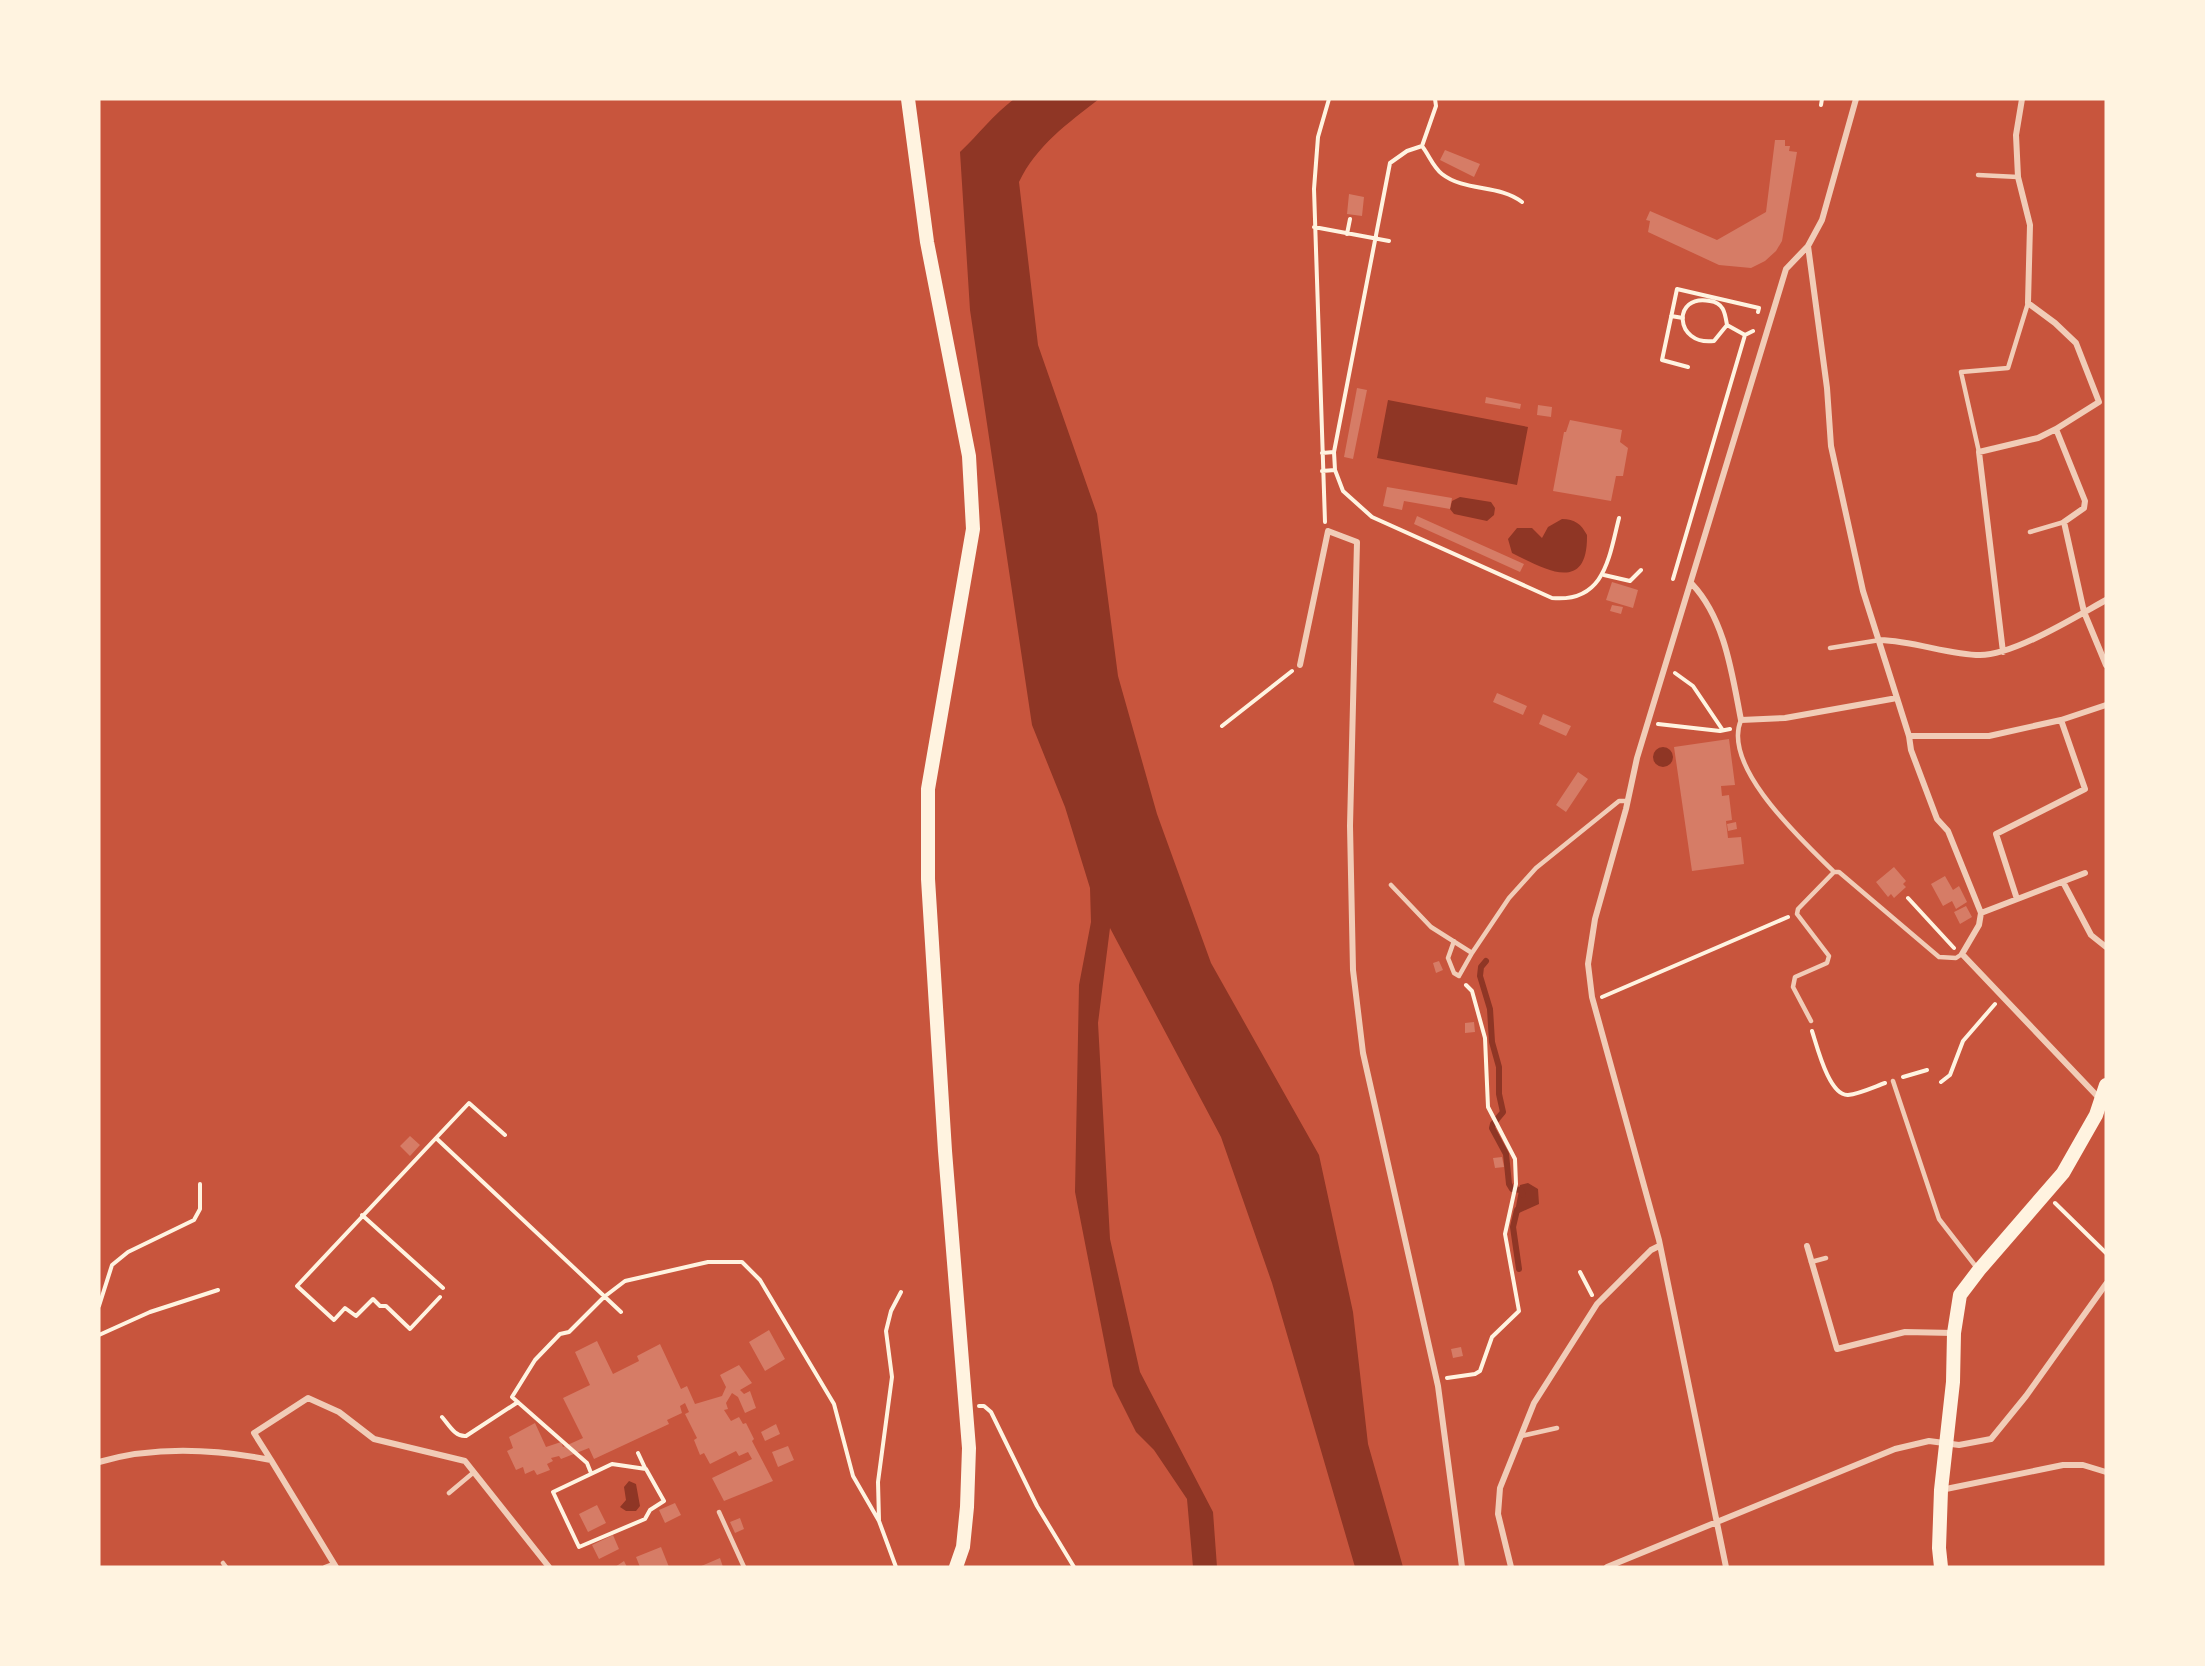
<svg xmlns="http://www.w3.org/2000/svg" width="2205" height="1666" font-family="'Titillium Web',sans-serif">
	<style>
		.water { fill: #8f3625 }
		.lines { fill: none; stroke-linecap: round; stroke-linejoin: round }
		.stream { stroke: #8f3625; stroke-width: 6 }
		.building { fill: #d67c66 }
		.path { stroke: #fff3e0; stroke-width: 4 }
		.service { stroke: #f1ccb7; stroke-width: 4.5 }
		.minor { stroke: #f1ccb7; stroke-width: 6 }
		.primary { stroke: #fff3e0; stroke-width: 14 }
		.trunk { stroke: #fff3e0; stroke-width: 14 }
	</style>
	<rect width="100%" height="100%" fill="#c8553d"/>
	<!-- water -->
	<path class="water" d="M1014,99H1099C1068,123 1036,146 1019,182L1038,345L1097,514L1118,676L1157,814L1211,963L1319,1155L1353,1312L1368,1444L1403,1567H1355L1272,1283L1221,1137L1110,928L1098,1023L1110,1239L1140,1372L1213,1512L1217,1567H1193L1187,1499L1154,1450L1136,1432L1113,1386L1075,1192L1079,985L1091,922L1090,888L1065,807L1032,725L970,310L960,152C979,134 993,115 1014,99Z
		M1388,400L1528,427L1517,485L1377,458Z
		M1460,497L1491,502L1495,508L1494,515L1487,521L1454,514L1450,509L1452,501Z
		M1562,519C1575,519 1581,524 1587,535C1588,595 1544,569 1512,553L1508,539L1517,528H1532L1542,538L1548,527Z
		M1653 757a10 10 0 1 1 20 0a10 10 0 1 1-20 0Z
		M1528,1183L1538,1189L1539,1204L1519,1213L1517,1217H1514L1520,1185Z
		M629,1481L636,1484L640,1506L636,1511H626L620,1507L626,1500L624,1487Z"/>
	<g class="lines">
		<!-- stream -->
		<path class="stream" d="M1486,961L1481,967L1480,976L1490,1009L1492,1042L1499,1067V1094L1503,1112L1493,1124L1492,1128L1506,1154L1509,1184L1512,1189L1521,1190L1523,1195
			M1517,1210L1513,1227L1519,1269"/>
	</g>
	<!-- building -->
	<path class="building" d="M1775,140H1785V146H1790L1789,151L1797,152L1782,241L1776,251L1765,261L1751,268L1719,265L1648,232L1650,221L1646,220L1650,211L1717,240L1766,212Z
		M1445,150L1480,164L1474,177L1440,160Z
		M1349,194L1364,197L1362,216L1347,214Z
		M1357,388L1367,390L1353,459L1344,457Z
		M1486,397L1521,404L1520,409L1485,403Z
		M1538,405L1552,407L1551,417L1537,415Z
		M1570,420L1622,430L1620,442L1628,448L1623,476H1616L1611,501L1553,491L1564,432H1566Z
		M1387,487L1452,498L1450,509L1404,501L1402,510L1383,506Z
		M1417,516L1524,564L1520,572L1414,524Z
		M1612,582L1638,590L1633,608L1606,600Z
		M1612,605L1623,607L1621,614L1610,611Z
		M1497,693L1527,706L1523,715L1493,702Z
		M1543,714L1571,726L1566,736L1539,724Z
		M1729,739L1735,785L1721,786L1722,796L1729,795L1732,820L1726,821L1728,838L1741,837L1744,864L1692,871L1674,747Z
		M1578,772L1588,779L1566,812L1556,805Z
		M1736,822L1737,829L1728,831L1727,824Z
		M1894,867L1906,881L1903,884L1906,887L1894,898L1891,894L1888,897L1876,882Z
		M1945,876L1953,890L1959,886L1967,902L1956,909L1952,901L1943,906L1931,884Z
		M1966,906L1972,917L1960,924L1954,912Z
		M1439,961L1443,970L1436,973L1433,963Z
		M1474,1022L1475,1032L1465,1033V1023Z
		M410,1136L420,1145L410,1156L400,1146Z
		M1502,1157L1504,1167L1495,1168L1493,1158Z
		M769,1330L785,1359L765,1371L749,1342Z
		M597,1341L613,1374L639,1361L637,1356L660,1344L681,1389L687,1386L695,1404L722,1396L726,1387L720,1375L739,1365L752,1383L740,1390L744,1394L750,1391L756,1408L745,1413L738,1397L732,1393L726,1403L728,1409L724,1410L731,1421L739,1417L743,1424L746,1423L754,1439L752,1441L773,1481L724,1501L712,1478L752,1459L748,1452L739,1456L736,1451L710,1464L704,1453L700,1455L694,1440L697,1438L685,1414L689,1412L685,1403L680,1406L682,1413L667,1420L669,1424L594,1459L589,1448L561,1459L559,1456L551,1458L553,1461L547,1464L550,1470L537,1475L534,1470L525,1474L523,1467L516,1470L507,1451L513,1448L509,1437L535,1423L546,1447L561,1442L563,1447L583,1438L563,1398L590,1385L575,1352Z
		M1461,1347L1463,1356L1453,1358L1451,1349Z
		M776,1424L780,1434L765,1441L761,1432Z
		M788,1446L794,1460L778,1467L772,1452Z
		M675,1503L681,1515L665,1523L659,1510Z
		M597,1505L606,1523L588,1532L579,1514Z
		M740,1518L744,1529L735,1533L730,1522Z
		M613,1535L619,1549L599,1559L592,1545Z
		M661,1547L669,1567H640L636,1557Z
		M720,1558L723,1567H699Z
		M624,1561L627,1567H615Z"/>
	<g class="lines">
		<!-- path -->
		<path class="path" d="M1435,99L1436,106L1422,146L1407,151L1390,163L1334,452L1335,470L1343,491L1372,517L1552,598C1605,603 1609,557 1619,518
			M1821,105L1822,99
			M1422,146C1429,155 1433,167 1442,174C1465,192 1499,184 1522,202
			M1314,227L1389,241
			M1347,234L1350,219
			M1671,316L1683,318
			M1727,325L1714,341C1674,346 1672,293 1710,301C1724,303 1725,313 1727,325L1745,335
			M1688,367L1662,360L1677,289L1759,308L1758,312
			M1322,453L1334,452
			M1322,471L1335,470
			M1325,522L1314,189L1318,137L1329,99
			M1604,575L1630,581L1641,570
			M1673,579L1745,335L1753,331
			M1675,673L1693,686L1722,729
			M1658,724L1720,731L1730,729
			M1222,726L1292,671
			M1908,898L1954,948
			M1602,997L1788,917
			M1812,1031C1817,1046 1829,1096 1848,1095C1859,1094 1874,1087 1885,1083
			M1903,1077L1927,1070
			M1941,1082L1950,1075L1963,1041L1995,1004
			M436,1138L469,1103L505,1135
			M2055,1203L2106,1253
			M362,1215L443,1288
			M1580,1272L1592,1295
			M440,1297L410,1329L386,1306H380L373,1299L356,1316L345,1308L334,1320L297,1286L436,1138L621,1312
			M99,1306L112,1265L128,1252L194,1220L200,1209V1184
			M99,1335L150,1312L218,1290
			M1447,1378L1475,1374L1480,1371L1492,1337L1519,1311L1505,1234L1516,1184L1515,1159L1488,1107L1485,1038L1472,991L1466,985
			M979,1406H984L991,1412L1037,1506L1074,1567
			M442,1417C449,1425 455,1437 466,1436L518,1402
			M638,1453L645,1468
			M612,1464L646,1469L664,1501L650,1510L645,1519L579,1547L553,1492Z
			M591,1473L587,1463L512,1397L535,1360L560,1334L569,1332L604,1297L625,1281L708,1262H742L760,1280L834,1404L853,1476L879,1521L896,1567
			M879,1520L878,1482L892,1377L886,1331L891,1311L901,1292"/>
		<!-- service -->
		<path class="service" d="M1978,175L2018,177
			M1979,452L1961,372L2008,368L2028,303
			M2030,532L2064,522
			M1830,648L1880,640
			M1741,720C1721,767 1804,842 1834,872H1839L1939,957L1956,958L1962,954
			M1391,885L1431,927L1472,953L1509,898L1536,868L1619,801H1626
			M1454,941L1448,958L1454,973L1459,976L1472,953
			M1811,1021L1793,987L1795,977L1827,963L1829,956L1797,914L1798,909L1834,872
			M1893,1081L1939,1219L1977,1268
			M1811,1262L1826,1258
			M1521,1436L1557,1428
			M449,1493L474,1472
			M719,1512L744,1567
			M223,1563L226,1567
			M325,1567L333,1564"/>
		<!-- minor -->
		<path class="minor" d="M2022,99L2016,135L2018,177L2030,225L2028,303L2055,323L2076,343L2099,402L2056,429
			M1692,584C1725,619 1732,674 1741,720L1785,718L1897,698L1863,591L1831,446L1827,388L1808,246
			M1880,640C1914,641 1950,655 1980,655C2014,655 2075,617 2106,600
			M2003,652L1979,452L2038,438L2056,429L2085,501L2084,508L2064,522L2084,612L2106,665
			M1300,665L1328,531L1357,542L1350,826L1353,970L1363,1053L1438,1386L1462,1567
			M1897,698L1909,736H1989L2061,720L2106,705
			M1909,736L1911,750L1937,819L1948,831L1981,913
			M2085,873L1981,913L1979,925L1962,954L2100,1099
			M2063,882L2091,935L2106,947
			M2017,899L1996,834L2085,789L2061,720
			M1807,1246L1837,1349L1905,1332L1954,1333
			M271,1460L254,1433L308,1398L339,1412L374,1439L465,1461L549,1567
			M99,1462C154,1446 215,1449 271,1460L336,1567
			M1941,1490L2063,1465H2083L2106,1472
			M1511,1567L1498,1514L1500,1488L1534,1403L1597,1304L1651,1250L1659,1246
			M1607,1567L1895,1449L1929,1441L1959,1445L1991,1439L2026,1396L2106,1284
			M1726,1567L1659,1240L1592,997L1588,964L1595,919L1626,809L1637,758L1786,269L1808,246L1822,220L1856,99"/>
		<!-- primary -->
		<path class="primary" d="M1941,1567L1939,1548L1941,1490L1953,1382L1954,1333L1960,1295L1979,1270L2063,1173L2096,1115L2106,1085"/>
		<!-- trunk -->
		<path class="trunk" d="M908,99L927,242L969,456L973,529L928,789V879L945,1151L969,1448L967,1507L963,1547L956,1567"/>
	</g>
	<!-- border -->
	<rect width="2205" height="1666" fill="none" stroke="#fff3e0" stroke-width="201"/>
</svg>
